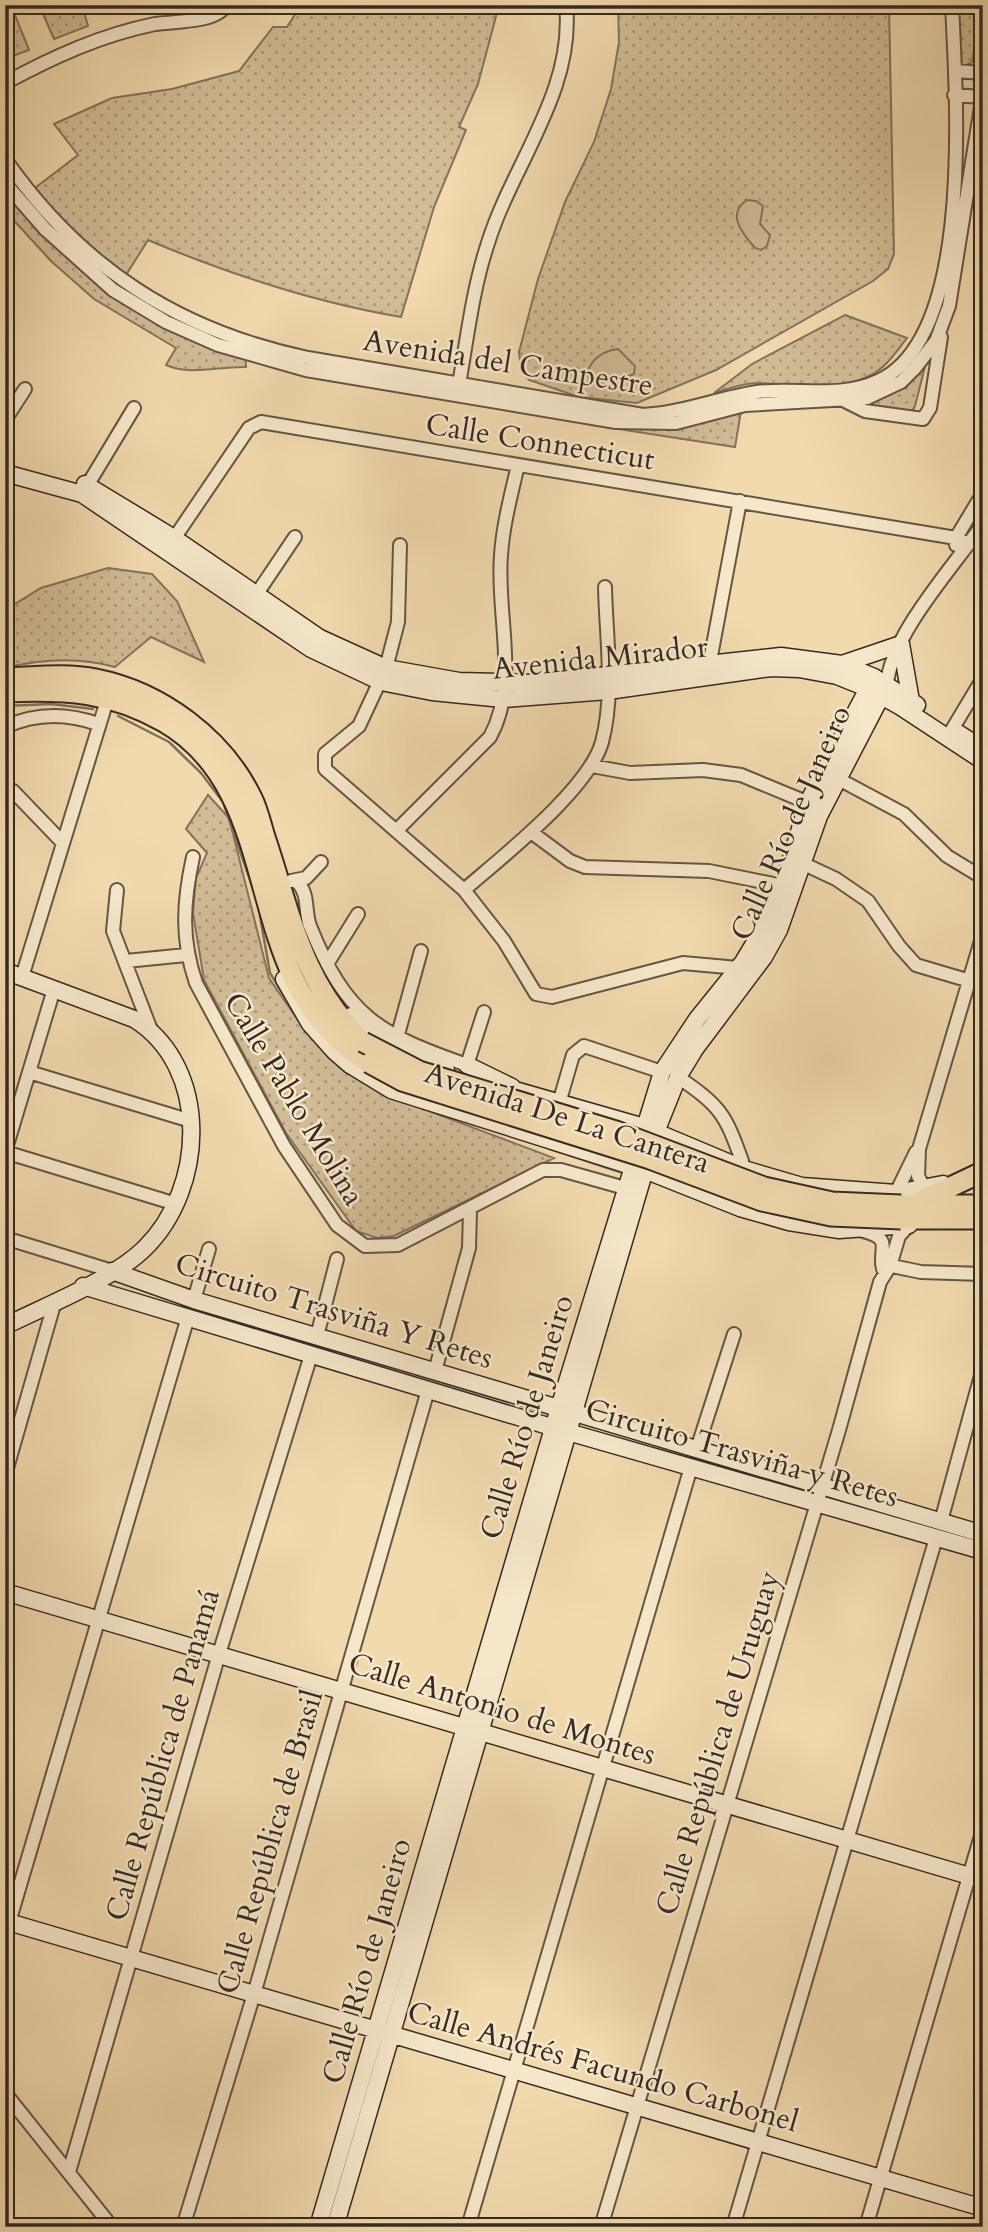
<svg xmlns="http://www.w3.org/2000/svg" width="988" height="2232" font-family="Cardo,serif">
	<style>
		.grass { fill: url(#grass-dots); stroke: #84735c; stroke-width: 2 }
		.pitch { fill: #d1bc96; stroke: #84735c; stroke-width: 2 }
		.lines { fill: none; stroke-linecap: round; stroke-linejoin: round }
		.stream { stroke: #80705a; stroke-width: 2.5 }
		.street-casing { stroke: #655646; stroke-width: 16 }
		.secondary-casing { stroke: #362a23; stroke-width: 19 }
		.primary-casing { stroke: #362a23; stroke-width: 23 }
		.street { stroke: #f6e7ca; stroke-width: 12 }
		.secondary { stroke: #f6e7ca; stroke-width: 16 }
		.primary { stroke: #f1daae; stroke-width: 19 }
		.primary-bridge-casing { stroke: #362a23; stroke-width: 23; stroke-linecap: butt }
		.primary-bridge { stroke: #f1daae; stroke-width: 19 }
		.labels { text-anchor: middle; dominant-baseline: central; stroke-width: 5; stroke-linejoin: round; paint-order: stroke }
		.street-label { font-size: 30px; fill: #362a23; stroke: #f6e7ca }
	</style>
	<defs>
		<pattern id="grass-dots" width="8" height="8" patternUnits="userSpaceOnUse" patternTransform="scale(1.75)"><rect width="8" height="8" fill="#d1bc96"/><path d="M2 2h.1M6 6h.1" fill="none" stroke="#aa997a" stroke-width="1.8" stroke-linecap="round"/></pattern>
	</defs>
	<rect width="100%" height="100%" fill="#f1daae"/>
	<filter id="stains"><feTurbulence type="fractalNoise" baseFrequency=".00286" numOctaves="4"/><feColorMatrix values="0 0 0 0 .2 0 0 0 0 .09 0 0 0 0 .02 0 0 0 .5 -.17"/></filter>
	<radialGradient id="worn" r=".72"><stop offset=".6" stop-color="#630" stop-opacity="0"/><stop offset="1" stop-color="#630" stop-opacity=".3"/></radialGradient>
	<!-- grass -->
	<path class="grass" d="M5,5H23L13,10L29,50L5,59Z
		M39,5H82L88,26L54,39Z
		M301,5H499L478,84L459,127L466,130L434,207L401,317C312,302 231,275 148,240L121,283L27,194L78,155L54,124L112,98L172,89L239,71L273,27H287Z
		M618,5H889L894,254L888,269L873,281L716,370L637,403L579,397L529,380L521,369L519,352L538,279L565,202L594,142L611,89L619,42Z
		M953,5H981L972,62L963,67L956,60Z
		M5,184L107,288L245,354L246,367C220,366 190,376 166,365L176,348L94,299L51,261L8,214Z
		M845,315L907,338C896,352 885,369 869,376C833,394 794,384 757,383C743,383 728,389 714,393L752,364Z
		M932,339L915,406L910,416L868,413L837,405L900,376Z
		M742,405L735,447L618,429L620,422Z
		M108,568L152,574L177,601L204,662L151,637L115,667C79,657 41,659 5,668V610L41,588Z
		M208,795L229,818L269,978L300,1023L335,1062L405,1102L554,1158L394,1236L377,1238L356,1231L286,1133L204,980L193,913L196,878L207,853L186,829Z"/>
	<!-- pitch -->
	<path class="pitch" d="M747,200L756,201L763,206L760,224L770,235L767,246L761,250L755,248C742,233 726,214 747,200Z
		M618,349L635,366L634,374L608,384L592,383L587,373C592,358 603,351 618,349Z"/>
	<g class="lines">
		<!-- stream -->
		<path class="stream" d="M5,706L51,704L93,709
			M118,716L169,742L201,773L223,802L253,889
			M258,905L270,973L304,1028
			M550,1149L623,1173"/>
		<!-- street casing -->
		<g class="street-casing">
			<path id="street" d="M955,71L983,73
				M5,83C53,57 101,35 155,24C174,21 216,23 226,5
				M954,95L982,97
				M5,159C81,268 179,331 308,358L643,415C682,413 718,398 757,392C798,387 840,399 878,381C975,337 956,95 952,5
				M5,183L45,229L113,290L166,322L218,345L306,370L616,422L676,423L745,405L867,398L901,382L915,368L936,341L949,306L983,94
				M458,390C467,341 472,291 488,243C512,165 575,91 566,5
				M845,401L865,411L923,419L930,408L941,337
				M5,420L25,389
				M84,491L134,408
				M400,545L398,622L386,668L359,726L325,754V769L464,890L504,941L536,994L552,997L683,963L738,968
				M956,545V538L983,493
				M169,546L249,428L261,422L956,538L969,544
				M252,601L295,537
				M708,672L740,501
				M887,685C890,635 955,565 983,524
				M5,727C35,713 67,713 98,724
				M947,738L983,678
				M592,766L630,773L703,770L741,775L816,806
				M831,775L904,814L947,856L983,878
				M5,788L13,791L63,843
				M396,831L490,737C520,682 496,615 501,555C503,525 511,495 518,465
				M531,832L570,861L585,867L709,871L788,887
				M193,857C183,903 181,939 196,983L284,1146L337,1225L365,1246L398,1245L543,1170H561L625,1188
				M804,864L836,879L868,901L899,946L916,965L970,981
				M291,881L306,878L321,862
				M296,881C310,893 304,910 310,926C346,1016 378,1034 467,1065L484,1012
				M117,890L113,931L151,1030
				M464,890C502,857 589,789 602,742C615,693 606,637 605,587
				M126,961L186,955
				M327,964L358,914
				M22,977L108,697
				M397,1038L421,951
				M29,1072L191,1121
				M678,1077C720,1106 725,1113 742,1161
				M559,1103L573,1055L584,1046L662,1072
				M5,1152L176,1204
				M5,1152L54,989
				M925,1189L918,1176L919,1149L983,934
				M896,1193L916,1152
				M863,1231C894,1239 878,1248 883,1269
				M5,1238L112,1271
				M882,1264L921,1272L983,1274
				M194,1300L209,1249
				M317,1336L337,1259
				M435,1371L469,1248L470,1210
				M697,1449L734,1334
				M5,1475L55,1301
				M941,1521L983,1368
				M5,1936L188,1317
				M5,2093L112,2227
				M69,2172L219,1654L311,1355
				M183,2227L254,1994L428,1390
				M468,2227L691,1467
				M601,2227L839,1430L880,1282L890,1266L899,1236L909,1225
				M733,2227L936,1538
				M866,2227L983,1829"/>
		</g>
		<!-- secondary casing -->
		<g class="secondary-casing">
			<path id="secondary" d="M5,473L82,494L311,649L381,682L432,692L503,699L608,691L771,668L799,669L837,676L867,688L901,707L983,761
				M85,484L174,538L320,638L386,668L459,681L535,683L781,656L842,664L874,677L917,705
				M842,664L901,644L911,701
				M958,733L983,749
				M5,971L134,1019C211,1067 206,1188 145,1248C114,1279 45,1306 5,1326
				M284,979L310,1024L334,1051L350,1065L391,1090L647,1171L740,1208L789,1222L839,1230L909,1225
				M351,1016L392,1048L446,1070
				M467,1065L512,1087
				M501,1086L644,1127L744,1169L802,1186L896,1193L943,1184
				M112,1271L194,1300L983,1534
				M83,1286L568,1432L983,1551
				M5,1592L983,1880
				M5,1921L983,2208
				M318,2227L559,1408L662,1072L697,1019L743,962L767,922L783,885L808,802L874,677
				M335,2227L656,1132L678,1077L695,1049L764,957L779,930L819,816L887,685"/>
		</g>
		<!-- primary casing -->
		<g class="primary-casing">
			<path id="primary" d="M5,678C35,677 66,673 96,679C161,692 223,738 252,798C259,812 262,829 267,843C292,919 303,984 363,1042
				M5,692C66,689 111,692 164,722C257,776 252,889 293,977C310,1013 336,1042 369,1063
				M921,1201L980,1173
				M901,1205H983
				M901,1219H983"/>
		</g>
		<!-- street -->
		<use href="#street" class="street"/>
		<!-- secondary -->
		<use href="#secondary" class="secondary"/>
		<!-- primary -->
		<use href="#primary" class="primary"/>
		<!-- primary-bridge casing -->
		<g class="primary-bridge-casing">
			<path id="primary-bridge" d="M363,1042L419,1071L616,1131L764,1187L832,1202L901,1205
				M369,1063L402,1081L650,1159L762,1201L831,1216L901,1219"/>
		</g>
		<!-- primary-bridge -->
		<use href="#primary-bridge" class="primary-bridge"/>
	</g>
	<g class="labels">
		<!-- street labels -->
		<g class="street-label">
			<text transform="translate(508 363) rotate(9)">Avenida del Campestre</text>
			<text transform="translate(540 442) rotate(9)">Calle Connecticut</text>
			<text transform="translate(600 658) rotate(-6)">Avenida Mirador</text>
			<text transform="translate(791 823) rotate(-66)">Calle Río de Janeiro</text>
			<text transform="translate(294 1099) rotate(59)">Calle Pablo Molina</text>
			<text transform="translate(567 1118) rotate(18)">Avenida De La Cantera</text>
			<text transform="translate(334 1311) rotate(17)">Circuito Trasviña Y Retes</text>
			<text transform="translate(527 1417) rotate(-73)">Calle Río de Janeiro</text>
			<text transform="translate(742 1453) rotate(16)">Circuito Trasviña y Retes</text>
			<text transform="translate(502 1709) rotate(17)">Calle Antonio de Montes</text>
			<text transform="translate(718 1743) rotate(-73)">Calle República de Uruguay</text>
			<text transform="translate(163 1755) rotate(-74)">Calle República de Panamá</text>
			<text transform="translate(270 1842) rotate(-74)">Calle República de Brasil</text>
			<text transform="translate(367 1961) rotate(-74)">Calle Río de Janeiro</text>
			<text transform="translate(603 2067) rotate(16)">Calle Andrés Facundo Carbonel</text>
		</g>
	</g>
	<!-- margin -->
	<rect width="988" height="2232" fill="none" stroke="#f1daae" stroke-width="28"/>
	<rect x="7" y="7" width="974" height="2218" fill="none" stroke="#362a23" stroke-width="3.5"/>
	<rect x="14" y="14" width="960" height="2204" fill="none" stroke="#362a23" stroke-width="2"/>
	<rect width="100%" height="100%" filter="url(#stains)"/>
	<rect width="100%" height="100%" fill="url(#worn)"/>
</svg>
